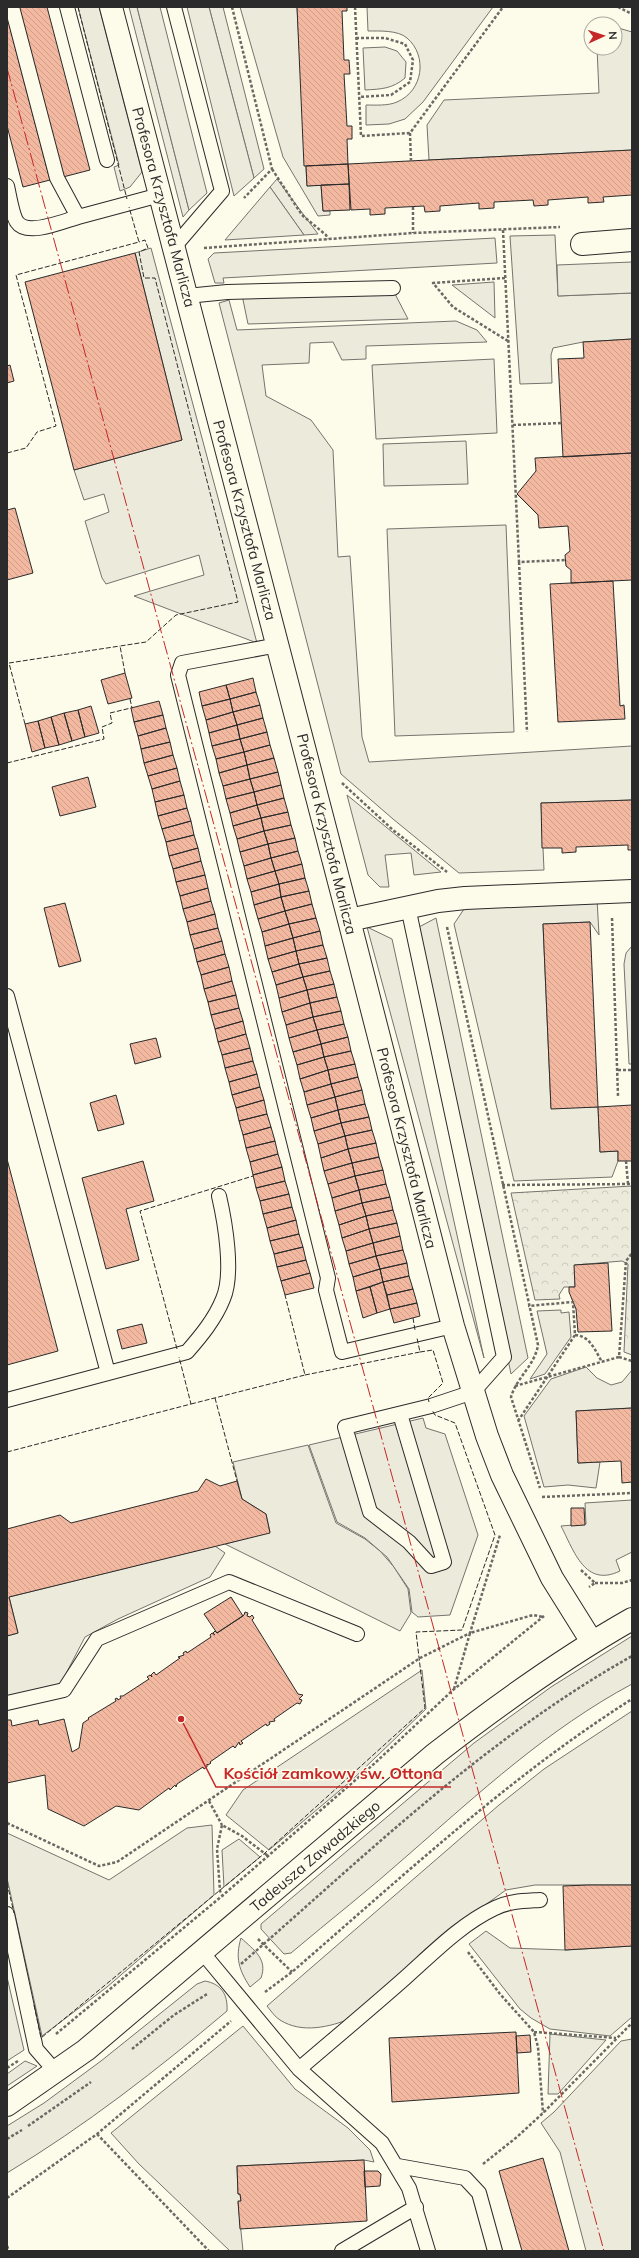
<svg xmlns="http://www.w3.org/2000/svg" width="639" height="2258" font-family="Mulish,sans-serif">
	<style>
		.green { fill: #ecebdb; stroke: #74746e }
		.park { fill: url(#park-crowns); stroke: #74746e }
		.parking { fill: #eceadb; stroke: #74746e }
		.building { fill: url(#building-back-hatch); stroke: #2b2b2b }
		.lines { fill: none; stroke-linecap: round; stroke-linejoin: round }
		.lane-casing { stroke: #2b2b2b; stroke-width: 16 }
		.street-casing { stroke: #2b2b2b; stroke-width: 24 }
		.secondary-casing { stroke: #2b2b2b; stroke-width: 24 }
		.path { stroke: #6a6964; stroke-width: 2.5; stroke-dasharray: 3 2; stroke-linecap: butt }
		.lane { stroke: #fdfbea; stroke-width: 14 }
		.street { stroke: #fdfbea; stroke-width: 22 }
		.secondary { stroke: #fdfbea; stroke-width: 22 }
		.fence { stroke: #2b2b2b; stroke-width: 1; stroke-dasharray: 5 2; stroke-linecap: butt }
		.power { stroke: #c62828; stroke-width: 1; stroke-dasharray: 14 3 2 3; stroke-linecap: butt }
		.labels { text-anchor: middle; dominant-baseline: central; stroke-width: 3; stroke-linejoin: round; paint-order: stroke }
		.street-label { font-size: 15px; fill: #2b2b2b; stroke: #fdfbea }
		.leader { fill: none; stroke: #c62828; stroke-width: 1.5 }
		.callout-dot { fill: #c62828; stroke: #fdfbea; stroke-width: 1.5 }
		.callout-label { font-size: 16px; text-anchor: middle; font-weight: bold; fill: #c62828; stroke: #fdfbea; stroke-width: 3; stroke-linejoin: round; paint-order: stroke }
	</style>
	<defs>
		<pattern id="park-crowns" width="20" height="18" patternUnits="userSpaceOnUse"><rect width="20" height="18" fill="#ecebdb"/><path d="M2 6a3 3 0 1 1 6 0M12 15a3 3 0 1 1 6 0" fill="none" stroke="#cbcabc"/></pattern>
		<pattern id="building-back-hatch" width="6" height="6" patternUnits="userSpaceOnUse"><rect width="6" height="6" fill="#f2b8a0"/><path d="M-1 5l2 2M0 0l6 6M5-1l2 2" fill="none" stroke="#d09e8a"/></pattern>
	</defs>
	<rect width="100%" height="100%" fill="#fdfbea"/>
	<!-- green -->
	<path class="green" d="M78,7H99L142,172L130,187L120,191L114,167L119,165Z
		M129,7H137L189,210L183,217Z
		M209,7H223L264,169L254,178Z
		M240,7H297L307,186L321,185L323,211H330V215L318,216L283,157Z
		M367,7H493L423,102L405,119L389,124L366,125V105C375,105 388,106 397,102C423,91 428,56 407,38C398,30 379,31 368,31Z
		M615,27L632,32V150L429,160L427,125L444,100L599,93L597,48H615Z
		M385,47L397,51L406,62L405,78C392,89 381,89 365,90L363,48Z
		M277,179L318,234L304,235L270,187Z
		M555,235L558,296L632,293V339L583,342L553,348L551,355L552,383L520,384L510,236Z
		M495,238L497,263L223,278L224,283H215L208,259L214,253Z
		M151,248L257,643L134,596L204,575L199,555L106,584L102,578L85,521L109,512L104,494L84,500L74,470L182,440L135,253Z
		M494,282L495,318L452,285Z
		M229,300L237,330L456,321L477,330L487,342L366,346V359L342,360L333,342L310,343L309,363L262,365L266,396L311,420L333,450L338,557L350,556L362,737L369,762L632,746V800L541,803L544,870L459,873L393,819L341,774L219,303Z
		M494,359L497,433L376,439L372,365Z
		M466,441L468,484L384,486L383,444Z
		M506,525L514,732L395,736L387,529Z
		M347,795L441,872L414,875L411,853L385,855L389,887H380L368,875Z
		M597,899L599,935L590,922L543,924L551,1108L598,1107L600,1152L618,1151V1161L612,1177L514,1181L454,924L464,909L472,904Z
		M367,927L392,939L484,1358Z
		M632,946V1064H629L624,964L626,953Z
		M561,1310V1313L569,1312L571,1337L545,1374L530,1379L547,1354L537,1311Z
		M586,1367L597,1378L611,1385L622,1382L632,1370V1408L576,1411L578,1463L600,1462L596,1488L568,1485L544,1487L524,1416L551,1379Z
		M308,1445L336,1523L365,1539L380,1551L394,1567L408,1589L411,1613L400,1631L225,1544L270,1532L266,1514L242,1499L233,1462Z
		M632,1500V1552L616,1560L620,1571C585,1588 574,1551 561,1526L586,1524L585,1503Z
		M215,1546L225,1553L210,1577L118,1619L85,1637L59,1687L7,1698V1636L18,1633L9,1597Z
		M632,1636V1684C548,1729 479,1793 408,1855C370,1889 330,1920 291,1953L284,1954L261,1929V1924L474,1743L551,1687Z
		M422,1670L426,1709L351,1781L269,1850L226,1815L243,1790Z
		M632,1711V1885H535L506,1890L481,1908L352,2018C330,2027 302,2034 280,2020C275,2017 271,2011 267,2006L499,1805L544,1769Z
		M212,1825L214,1895L107,1987L42,2036L7,1878V1833L109,1880L187,1828Z
		M239,1839L260,1857L224,1887L222,1850Z
		M486,1931L510,1948L565,1950L632,1946V2017L610,2036L550,2029L531,2018L520,2009L469,1944Z
		M241,1938C254,1950 268,1959 261,1978L250,1987C239,1970 235,1958 241,1938Z
		M7,1977L24,2050L7,2061Z
		M205,1981C221,1984 228,1994 227,2011C157,2070 85,2126 7,2173V2126L44,2103L101,2061L197,1984Z
		M243,2026L295,2089L348,2128L370,2150L374,2162L364,2160L237,2166L238,2194H240L241,2201L238,2202L243,2251H230L139,2164L111,2133Z
		M550,2034L606,2040L558,2094H548Z
		M632,2039V2251H586L560,2152L541,2123L554,2112L621,2041Z
		M25,2061L37,2066L7,2086V2074Z"/>
	<!-- park -->
	<path class="park" d="M632,1186V1355L624,1352L628,1264L622,1261L575,1265V1287H564L559,1295L560,1299L535,1300L511,1193Z"/>
	<!-- parking -->
	<path class="parking" d="M137,7H160L207,193L189,210Z
		M187,7H209L254,178L234,196Z
		M270,187L304,235L225,240Z
		M632,262V293L558,296L557,265Z
		M394,292L408,319L248,324L242,295Z
		M436,918L528,1358L511,1374L419,927Z
		M423,1418L426,1428L445,1434L478,1535L450,1615L418,1617L412,1612L409,1589L387,1557L365,1538L337,1522L309,1445Z"/>
	<!-- building -->
	<path class="building" d="M19,7H47L90,170L63,177Z
		M297,7H347V11H342L344,60H349L350,74H344L347,126H352V139H347L348,164L304,166Z
		M7,16L50,180L23,187L7,126Z
		M632,150V195L603,197L604,202L588,203V197L548,200V205L534,206L533,200L494,202V208L479,209V203L440,206V211L425,212L424,206L385,208V214L370,215V209L351,210L348,164Z
		M348,164L349,184L307,186L306,166Z
		M349,184L350,210L323,211L321,185Z
		M135,253L182,440L74,470L25,282Z
		M632,339V453L563,457L558,359L584,358L583,342Z
		M10,365L14,381L7,383V366Z
		M632,453V580L571,583V570L566,566L565,555L570,551L568,526L539,528L538,515L517,494L536,471L535,458Z
		M15,508L33,573L7,580V510Z
		M613,581L620,706L624,705L625,719L558,722L550,584Z
		M125,673L132,698L108,704L101,680Z
		M253,678L256,692L230,699L226,685Z
		M226,685L230,699L202,706L199,692Z
		M256,692L260,705L233,712L230,699Z
		M230,699L233,712L206,720L202,706Z
		M159,701L163,715L134,722L131,708Z
		M260,705L263,718L237,725L233,712Z
		M91,706L99,733L85,737L78,710Z
		M78,710L85,737L72,741L64,713Z
		M233,712L237,725L209,733L206,720Z
		M64,713L72,741L59,745L51,717Z
		M163,715L166,728L138,736L134,722Z
		M51,717L59,745L45,748L38,721Z
		M263,718L267,732L240,739L237,725Z
		M38,721L45,748L32,752L25,724Z
		M237,725L240,739L212,746L209,733Z
		M166,728L170,742L141,749L138,736Z
		M267,732L270,745L244,752L240,739Z
		M240,739L244,752L216,759L212,746Z
		M170,742L173,755L144,763L141,749Z
		M270,745L274,758L247,765L244,752Z
		M244,752L247,765L219,773L216,759Z
		M173,755L177,768L148,776L144,763Z
		M274,758L278,772L250,779L247,765Z
		M247,765L250,779L223,786L219,773Z
		M177,768L180,781L152,789L148,776Z
		M278,772L281,785L254,792L250,779Z
		M88,777L96,807L60,816L52,787Z
		M250,779L254,792L226,799L223,786Z
		M180,781L184,795L155,802L152,789Z
		M281,785L284,798L257,805L254,792Z
		M254,792L257,805L230,813L226,799Z
		M184,795L187,808L158,816L155,802Z
		M284,798L288,812L261,818L257,805Z
		M632,800V850H628V845L576,847V852L562,853V848H542L541,803Z
		M257,805L261,818L233,826L230,813Z
		M187,808L191,821L162,829L158,816Z
		M288,812L291,825L264,831L261,818Z
		M261,818L264,831L237,839L233,826Z
		M191,821L194,835L166,842L162,829Z
		M291,825L295,838L268,844L264,831Z
		M264,831L268,844L240,852L237,839Z
		M194,835L198,848L169,856L166,842Z
		M295,838L298,851L271,858L268,844Z
		M268,844L271,858L244,866L240,852Z
		M198,848L201,861L173,869L169,856Z
		M298,851L302,864L275,871L271,858Z
		M271,858L275,871L247,879L244,866Z
		M201,861L205,875L176,882L173,869Z
		M302,864L305,878L279,884L275,871Z
		M275,871L279,884L251,892L247,879Z
		M205,875L208,888L180,896L176,882Z
		M305,878L309,891L281,897L279,884Z
		M279,884L281,897L254,905L251,892Z
		M208,888L211,901L183,909L180,896Z
		M309,891L312,904L285,911L281,897Z
		M281,897L285,911L258,919L254,905Z
		M211,901L215,914L187,922L183,909Z
		M65,903L81,961L59,967L44,908Z
		M312,904L316,918L289,924L285,911Z
		M285,911L289,924L262,932L258,919Z
		M215,914L218,928L190,935L187,922Z
		M316,918L320,931L293,938L289,924Z
		M590,922L598,1107L551,1109L543,924Z
		M289,924L293,938L265,946L262,932Z
		M218,928L222,941L194,949L190,935Z
		M320,931L323,945L296,951L293,938Z
		M293,938L296,951L268,959L265,946Z
		M222,941L225,954L197,962L194,949Z
		M323,945L327,958L299,964L296,951Z
		M296,951L299,964L272,972L268,959Z
		M225,954L229,967L201,975L197,962Z
		M327,958L330,971L303,977L299,964Z
		M299,964L303,977L276,985L272,972Z
		M229,967L232,981L204,989L201,975Z
		M330,971L334,984L307,990L303,977Z
		M303,977L307,990L279,998L276,985Z
		M232,981L236,995L208,1002L204,989Z
		M334,984L337,997L310,1003L307,990Z
		M307,990L310,1003L282,1012L279,998Z
		M236,995L239,1008L211,1015L208,1002Z
		M337,997L341,1011L313,1017L310,1003Z
		M310,1003L313,1017L286,1025L282,1012Z
		M239,1008L243,1021L215,1029L211,1015Z
		M341,1011L344,1024L317,1030L313,1017Z
		M313,1017L317,1030L289,1038L286,1025Z
		M243,1021L246,1034L218,1042L215,1029Z
		M344,1024L348,1037L321,1044L317,1030Z
		M317,1030L321,1044L293,1052L289,1038Z
		M246,1034L250,1048L222,1055L218,1042Z
		M348,1037L351,1051L324,1057L321,1044Z
		M156,1038L161,1057L135,1064L130,1044Z
		M321,1044L324,1057L297,1065L293,1052Z
		M250,1048L253,1061L225,1068L222,1055Z
		M351,1051L355,1064L328,1070L324,1057Z
		M324,1057L328,1070L300,1079L297,1065Z
		M253,1061L257,1074L229,1082L225,1068Z
		M355,1064L358,1077L331,1084L328,1070Z
		M328,1070L331,1084L304,1092L300,1079Z
		M257,1074L260,1087L232,1095L229,1082Z
		M358,1077L362,1090L335,1097L331,1084Z
		M331,1084L335,1097L307,1105L304,1092Z
		M260,1087L264,1100L236,1108L232,1095Z
		M362,1090L365,1104L338,1110L335,1097Z
		M116,1095L124,1124L98,1131L90,1103Z
		M335,1097L338,1110L311,1118L307,1105Z
		M264,1100L267,1114L239,1121L236,1108Z
		M365,1104L369,1117L341,1123L338,1110Z
		M632,1105V1161H618V1151L600,1152L598,1107Z
		M338,1110L341,1123L314,1131L311,1118Z
		M267,1114L271,1127L243,1135L239,1121Z
		M369,1117L372,1130L345,1136L341,1123Z
		M341,1123L345,1136L318,1144L314,1131Z
		M271,1127L275,1141L246,1148L243,1135Z
		M372,1130L376,1143L348,1149L345,1136Z
		M345,1136L348,1149L321,1158L318,1144Z
		M275,1141L278,1154L250,1162L246,1148Z
		M376,1143L379,1157L352,1163L348,1149Z
		M348,1149L352,1163L324,1171L321,1158Z
		M278,1154L282,1167L253,1175L250,1162Z
		M379,1157L383,1170L355,1176L352,1163Z
		M7,1159L58,1351L7,1365Z
		M143,1161L154,1201L126,1209L139,1260L106,1269L82,1178Z
		M352,1163L355,1176L328,1184L324,1171Z
		M282,1167L285,1181L256,1188L253,1175Z
		M383,1170L386,1184L359,1190L355,1176Z
		M355,1176L359,1190L332,1198L328,1184Z
		M285,1181L289,1194L260,1201L256,1188Z
		M386,1184L390,1197L362,1203L359,1190Z
		M359,1190L362,1203L335,1211L332,1198Z
		M289,1194L292,1207L263,1214L260,1201Z
		M390,1197L393,1210L366,1216L362,1203Z
		M362,1203L366,1216L339,1225L335,1211Z
		M292,1207L296,1220L267,1228L263,1214Z
		M393,1210L397,1223L369,1229L366,1216Z
		M366,1216L369,1229L342,1238L339,1225Z
		M296,1220L299,1234L270,1241L267,1228Z
		M397,1223L400,1236L373,1243L369,1229Z
		M369,1229L373,1243L346,1251L342,1238Z
		M299,1234L303,1247L274,1254L270,1241Z
		M400,1236L403,1250L376,1256L373,1243Z
		M373,1243L376,1256L349,1264L346,1251Z
		M303,1247L306,1260L277,1267L274,1254Z
		M403,1250L407,1263L380,1269L376,1256Z
		M376,1256L380,1269L353,1277L349,1264Z
		M306,1260L310,1273L281,1281L277,1267Z
		M407,1263L409,1276L383,1282L380,1269Z
		M608,1263L612,1331L578,1332L576,1309L569,1292V1287H575L574,1265Z
		M380,1269L383,1282L356,1291L353,1277Z
		M310,1273L314,1288L285,1295L281,1281Z
		M409,1276L413,1289L387,1295L383,1282Z
		M383,1282L390,1309L377,1313L370,1287Z
		M370,1287L377,1313L363,1318L356,1291Z
		M413,1289L417,1303L390,1309L387,1295Z
		M417,1303L420,1316L394,1323L390,1309Z
		M142,1324L147,1343L122,1349L117,1330Z
		M632,1408V1482L622,1483L621,1461L578,1463L576,1411Z
		M206,1479L220,1486L237,1481L242,1499L266,1514L270,1533L9,1597L18,1633L7,1636V1529L60,1515L71,1523L198,1491Z
		M571,1508H584L585,1525L571,1526Z
		M231,1597L243,1616L217,1633L204,1614Z
		M245,1612L248,1613L247,1616L250,1617L252,1615L254,1618L252,1620L298,1694L303,1695L299,1699L302,1700L300,1704L297,1703L274,1719L275,1721L269,1722L270,1724L267,1726L266,1724L241,1741L243,1743L240,1745L239,1742L235,1748L233,1746L210,1762L211,1763L208,1765L207,1764V1767L204,1769L203,1767L177,1784L176,1787L175,1785L170,1790L169,1788L139,1810L116,1806L84,1826L48,1809L45,1775L7,1783V1720H11L12,1726L38,1720L39,1725L64,1719L72,1752L79,1748L83,1723L89,1719L88,1718L116,1701L115,1699L117,1698L118,1700L121,1698L120,1696H123L149,1679L147,1677L150,1675L152,1677L151,1675L154,1672L156,1675L180,1658L178,1657L184,1655L183,1653L186,1651L187,1653L211,1637L210,1635L212,1633L215,1635L213,1633L215,1631L217,1633L244,1615Z
		M588,1885H632V1946L565,1950L563,1886Z
		M516,2032L519,2093L392,2102L389,2038Z
		M530,2035L531,2052L517,2053L516,2036Z
		M543,2158L569,2251H522L499,2171Z
		M364,2160L367,2221L240,2229L238,2201H241L240,2194H238L237,2166Z
		M364,2171H378L381,2174L380,2186L365,2187Z"/>
	<g class="lines">
		<!-- lane casing -->
		<g class="lane-casing">
			<path id="lane" d="M12,7L57,178L78,217L160,195
				M67,7L107,160
				M174,7L222,191L174,247
				M7,186C9,194 12,215 17,222C27,237 64,221 78,217
				M187,296L227,292L393,288
				M278,645L182,663L178,675L328,1278L326,1290L342,1352L453,1326
				M7,996L108,1373
				M7,1400L187,1352C201,1336 215,1319 223,1299C234,1274 225,1222 219,1196
				M400,1414L444,1562L431,1566L409,1542L370,1512L345,1427L431,1406L473,1392L504,1357L408,907
				M7,1703L64,1690L97,1639L229,1582L357,1634
				M7,1914L36,2049L56,2072
				M202,1952L299,2069L382,2143L409,2188L428,2251
				M299,2069C334,2039 370,2009 405,1978C433,1953 461,1924 495,1908C509,1901 525,1901 540,1900
				M398,2166L465,2178L479,2193L495,2251
				M342,2251L416,2207"/>
		</g>
		<!-- street casing -->
		<g class="street-casing">
			<path id="street" d="M111,7L349,920L453,1326L487,1436L502,1475L552,1578L592,1642
				M582,244L632,240
				M349,920L438,901L465,898L632,891"/>
		</g>
		<!-- secondary casing -->
		<g class="secondary-casing">
			<path id="secondary" d="M7,2105L86,2050L435,1754C498,1705 563,1658 632,1619"/>
		</g>
		<!-- path -->
		<path class="path" d="M232,7L272,169L244,198
			M355,7L361,136L410,133
			M618,7L632,14
			M356,38H385L405,44L413,60L410,82L391,95L359,97
			M411,161L410,133L503,7
			M272,169L302,215L326,235L328,239
			M413,207V233
			M503,230L519,562L565,560
			M204,248L413,233L560,227
			M505,278L433,283L453,307L508,341
			M513,425L561,423
			M519,562L527,732
			M342,783L393,830L447,872
			M612,918L618,1096
			M447,927L538,1345C535,1365 517,1377 511,1397L540,1488
			M618,1070H632
			M626,1161L628,1184
			M502,1185L632,1184
			M575,1335C590,1336 595,1350 602,1362
			M619,1357L632,1361
			M515,1386L619,1357L626,1261L632,1253
			M518,1421L575,1335L573,1302L528,1306
			M542,1497L632,1493
			M581,1570L595,1583L589,1587
			M595,1583H622L632,1580
			M454,1689L470,1633L533,1615L543,1617
			M209,1801L222,1825
			M7,1823L99,1866L117,1862L420,1658L470,1633L500,1535
			M223,1897L220,1891L217,1849L222,1825L242,1836L268,1856
			M258,1939L292,1972
			M468,1952L500,1994L534,2032L538,2047L543,2113
			M241,1964C366,1855 486,1738 632,1656
			M265,1992L292,1972C402,1877 509,1777 632,1699
			M534,2032L616,2038
			M56,2034L222,1896L375,1763L453,1690L544,1616
			M132,2049L174,2015L207,1994
			M7,2068L18,2061
			M28,2126L91,2082
			M97,2134L209,2251
			M7,2139L22,2130
			M483,2164L517,2137L543,2113L632,2023
			M7,2198L97,2134L231,2021
			M7,2246L9,2251"/>
		<!-- lane -->
		<use href="#lane" class="lane"/>
		<!-- street -->
		<use href="#street" class="street"/>
		<!-- secondary -->
		<use href="#secondary" class="secondary"/>
		<!-- fence -->
		<path class="fence" d="M78,7L127,199
			M7,453L26,448L37,432L56,426L16,275L139,242L129,207
			M125,673L120,646L146,642L176,615L238,602L155,278H144L139,252L148,248L145,240L139,242
			M130,699L132,708
			M25,724L9,663L120,646
			M7,763L104,739L102,727L112,723L110,713L131,708
			M413,1318L415,1330
			M177,1349L140,1211L253,1176
			M420,1352L433,1350L443,1383L428,1398L429,1402
			M305,1375L420,1352L417,1338
			M215,1398L237,1481
			M191,1404L305,1375L285,1295
			M7,1452L191,1404L179,1357
			M7,1883L14,1913
			M34,2005L41,2038L265,1853L425,1708L416,1632L462,1630L495,1535L455,1423L435,1415L432,1410"/>
		<!-- power -->
		<path class="power" d="M7,68L604,2251"/>
	</g>
	<g class="labels">
		<!-- street labels -->
		<g class="street-label">
			<text transform="translate(164 207) rotate(75)">Profesora Krzysztofa Marlicza</text>
			<text transform="translate(245 520) rotate(75)">Profesora Krzysztofa Marlicza</text>
			<text transform="translate(327 834) rotate(76)">Profesora Krzysztofa Marlicza</text>
			<text transform="translate(407 1148) rotate(76)">Profesora Krzysztofa Marlicza</text>
			<text transform="translate(315 1856) rotate(-40)">Tadeusza Zawadzkiego</text>
		</g>
	</g>
	<!-- callouts -->
	<path class="leader" d="M181 1719L216 1787H451"/>
	<circle class="callout-dot" cx="181" cy="1719" r="4"/>
	<g class="callout-label">
		<text x="333" y="1779">Kościół zamkowy św. Ottona</text>
	</g>
	<!-- border -->
	<rect width="639" height="2258" fill="none" stroke="#2b2b2b" stroke-width="16"/>
	<!-- north arrow -->
	<g transform="translate(603 36) rotate(87)"><circle r="19" fill="#fdfbea" stroke="#a9a89e"/>
	<path d="M0-3L7 15L0 10L-7 15Z" fill="#c62828"/>
	<text y="-6" font-size="11" font-weight="bold" text-anchor="middle" fill="#2b2b2b">N</text>
	</g>
</svg>
